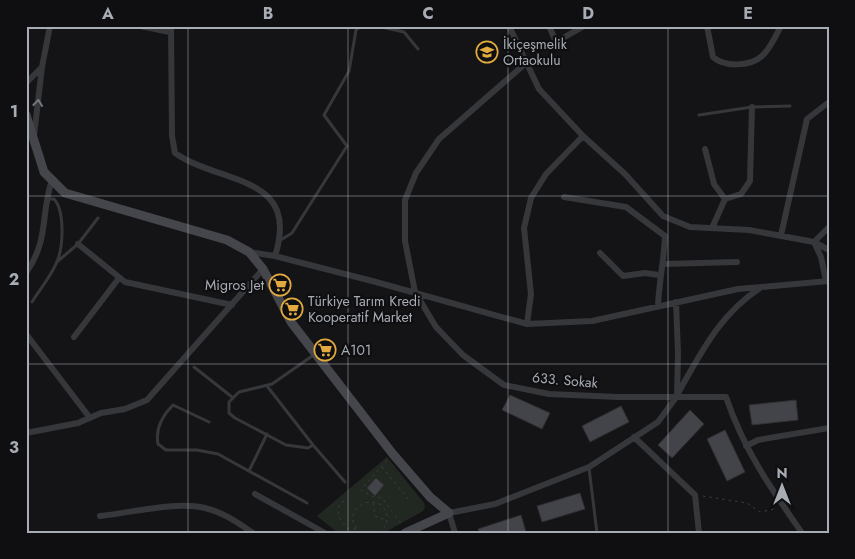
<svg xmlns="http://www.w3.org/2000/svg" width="855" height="559" font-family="Jost,sans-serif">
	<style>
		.green { fill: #212822 }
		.building { fill: #434449; stroke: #2f2f32 }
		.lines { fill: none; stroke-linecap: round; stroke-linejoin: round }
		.path { stroke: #3c3d42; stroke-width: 1; stroke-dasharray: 2.5 4; stroke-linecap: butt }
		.lane { stroke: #36373b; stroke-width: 3 }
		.street { stroke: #36373b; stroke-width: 6 }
		.secondary { stroke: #44464b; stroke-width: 9 }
		.oneway { stroke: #74777e }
		.grid { fill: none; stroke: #a7acb5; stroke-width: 1; stroke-opacity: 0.55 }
		.labels { text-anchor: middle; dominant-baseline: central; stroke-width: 4.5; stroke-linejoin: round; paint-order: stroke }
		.poi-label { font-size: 14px; fill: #a7acb5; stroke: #0f0f11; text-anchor: start }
		.street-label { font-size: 14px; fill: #a7acb5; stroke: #0f0f11 }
		.neatline { fill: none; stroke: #a7acb5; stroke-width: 2 }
		.grid-label { font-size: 16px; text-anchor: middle; font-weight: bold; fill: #a7acb5 }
	</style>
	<rect width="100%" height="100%" fill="#141416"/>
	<!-- green -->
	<path class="green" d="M387,457L424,503L425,507L423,511L384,533H338L317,516Z"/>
	<!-- building -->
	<path class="building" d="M510,395L550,413L542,429L502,410Z
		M796,400L798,420L752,425L749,405Z
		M621,406L629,422L590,442L582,426Z
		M690,410L704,424L672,458L658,445Z
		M725,430L745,472L727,481L707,439Z
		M376,478L384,485L375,496L367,488Z
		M580,493L585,509L542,522L537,506Z
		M521,515L526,532L480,533L478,529Z"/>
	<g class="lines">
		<!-- path -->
		<path class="path" d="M387,460L361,490L374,497L382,498L402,525
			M382,467L410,501
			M703,496L747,503L760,512L775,509
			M344,501L339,505L338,516L347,528L356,529
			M373,503L375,516L386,520
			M361,533C334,510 382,486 387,516C388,523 384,529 379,533"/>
		<!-- lane -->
		<path class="lane" d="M377,26L404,32L418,49
			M699,115L752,107L790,106
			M279,241L292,233L347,146L324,115L349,71L356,30L361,26
			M58,261L78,244L98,218
			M32,302C40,289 53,274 58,259C63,245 65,211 54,199H48
			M194,367L232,397
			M267,386L313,445L345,482
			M209,422L173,405C162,416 155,428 158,444L166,450H197L218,454L307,503
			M313,445L308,448L286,445L235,418L229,413V402L239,392L272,384L315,354
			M589,468L597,533
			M249,471L267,434"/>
		<!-- street -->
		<path class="street" d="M140,26L170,32
			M171,26L172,136L175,153C221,185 301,174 275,256
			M509,26L539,89L583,136L625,174L663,216L690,227L749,230L814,242L829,227
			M549,26L556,42L584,26
			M707,26L713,57C724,67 750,67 762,56C770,49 776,35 781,26
			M526,63L439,139L416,173L405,200V241L415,292L436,327L463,355L504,385L549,394L618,397H726C744,450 770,487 802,533
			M26,83L42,67
			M34,136L42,67L50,26
			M705,149L714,184L725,199
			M564,197L626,207L665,236C664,260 659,282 658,306
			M712,228L725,199L741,194L750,181L752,107
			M781,235L807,119L829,102
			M814,242L821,257L826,281
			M814,242L829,250
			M78,244L125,282L232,305
			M249,252L275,256L376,282L527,324L531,294L524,228L531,198L546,174L583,136
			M600,253L623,276L645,273L659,275
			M664,264L737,262
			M26,273C50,238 40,215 52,180
			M527,324L592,321L738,289L829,281
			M26,334L90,418
			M74,337L119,278
			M677,395C701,353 719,315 760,288
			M26,433L78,423L101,413L125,409L147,400L263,269
			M634,437L695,495L699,533
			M746,446L758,440L829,428
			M255,494L325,533
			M100,516C130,513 175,501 205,508C223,512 238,523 253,533
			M455,533L449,513L495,504L589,467L658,422L677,396L678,353L676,302"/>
		<!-- secondary -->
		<path class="secondary" d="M26,115L44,172L65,193L227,240L249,252L263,269L291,322L392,453L430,497L449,513L405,533"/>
	</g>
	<!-- one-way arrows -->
	<defs><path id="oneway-chevron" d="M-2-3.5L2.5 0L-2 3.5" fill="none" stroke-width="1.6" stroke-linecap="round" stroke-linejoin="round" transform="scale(1.25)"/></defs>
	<use class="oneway" href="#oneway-chevron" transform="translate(38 103) rotate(-84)"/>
	<!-- grid -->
	<path class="grid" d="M188,26V533M348,26V533M508,26V533M668,26V533M26,196H829M26,364H829"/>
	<!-- icons -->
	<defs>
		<g id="school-ring" transform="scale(1.125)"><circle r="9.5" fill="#0f0f11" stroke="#e3ab3f" stroke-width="1.5"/><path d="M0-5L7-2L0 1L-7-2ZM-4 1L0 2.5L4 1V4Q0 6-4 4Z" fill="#e3ab3f"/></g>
		<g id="supermarket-ring" transform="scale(1.125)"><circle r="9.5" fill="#0f0f11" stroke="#e3ab3f" stroke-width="1.5"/><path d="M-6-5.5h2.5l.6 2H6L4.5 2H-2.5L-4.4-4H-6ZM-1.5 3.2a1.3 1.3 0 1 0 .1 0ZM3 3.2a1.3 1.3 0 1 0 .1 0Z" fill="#e3ab3f"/></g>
	</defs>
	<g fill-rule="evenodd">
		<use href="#school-ring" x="487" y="52"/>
		<use href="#supermarket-ring" x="280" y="285"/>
		<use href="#supermarket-ring" x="292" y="309"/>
		<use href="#supermarket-ring" x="325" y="350"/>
	</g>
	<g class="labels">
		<!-- poi labels -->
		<g class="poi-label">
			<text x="503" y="44">İkiçeşmelik<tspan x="503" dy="16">Ortaokulu</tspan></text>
			<text x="264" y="285" text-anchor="end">Migros Jet</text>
			<text x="308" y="301">Türkiye Tarım Kredi<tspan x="308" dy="16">Kooperatif Market</tspan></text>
			<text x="341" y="350">A101</text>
		</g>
		<!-- street labels -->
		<g class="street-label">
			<text transform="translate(565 380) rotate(5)">633. Sokak</text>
		</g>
	</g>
	<!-- border -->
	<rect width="855" height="559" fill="none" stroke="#0f0f11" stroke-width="55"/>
	<!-- north arrow -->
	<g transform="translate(782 486)" stroke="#0f0f11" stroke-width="4" paint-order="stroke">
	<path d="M0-4L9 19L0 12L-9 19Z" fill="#a7acb5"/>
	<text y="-8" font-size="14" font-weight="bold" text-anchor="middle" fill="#a7acb5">N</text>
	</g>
	<rect x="28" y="28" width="800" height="504" class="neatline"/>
	<g class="grid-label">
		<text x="108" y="19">A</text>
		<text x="268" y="19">B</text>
		<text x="428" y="19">C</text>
		<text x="588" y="19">D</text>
		<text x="748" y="19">E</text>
		<text x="14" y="117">1</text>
		<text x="14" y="285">2</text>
		<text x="14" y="453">3</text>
	</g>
</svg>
